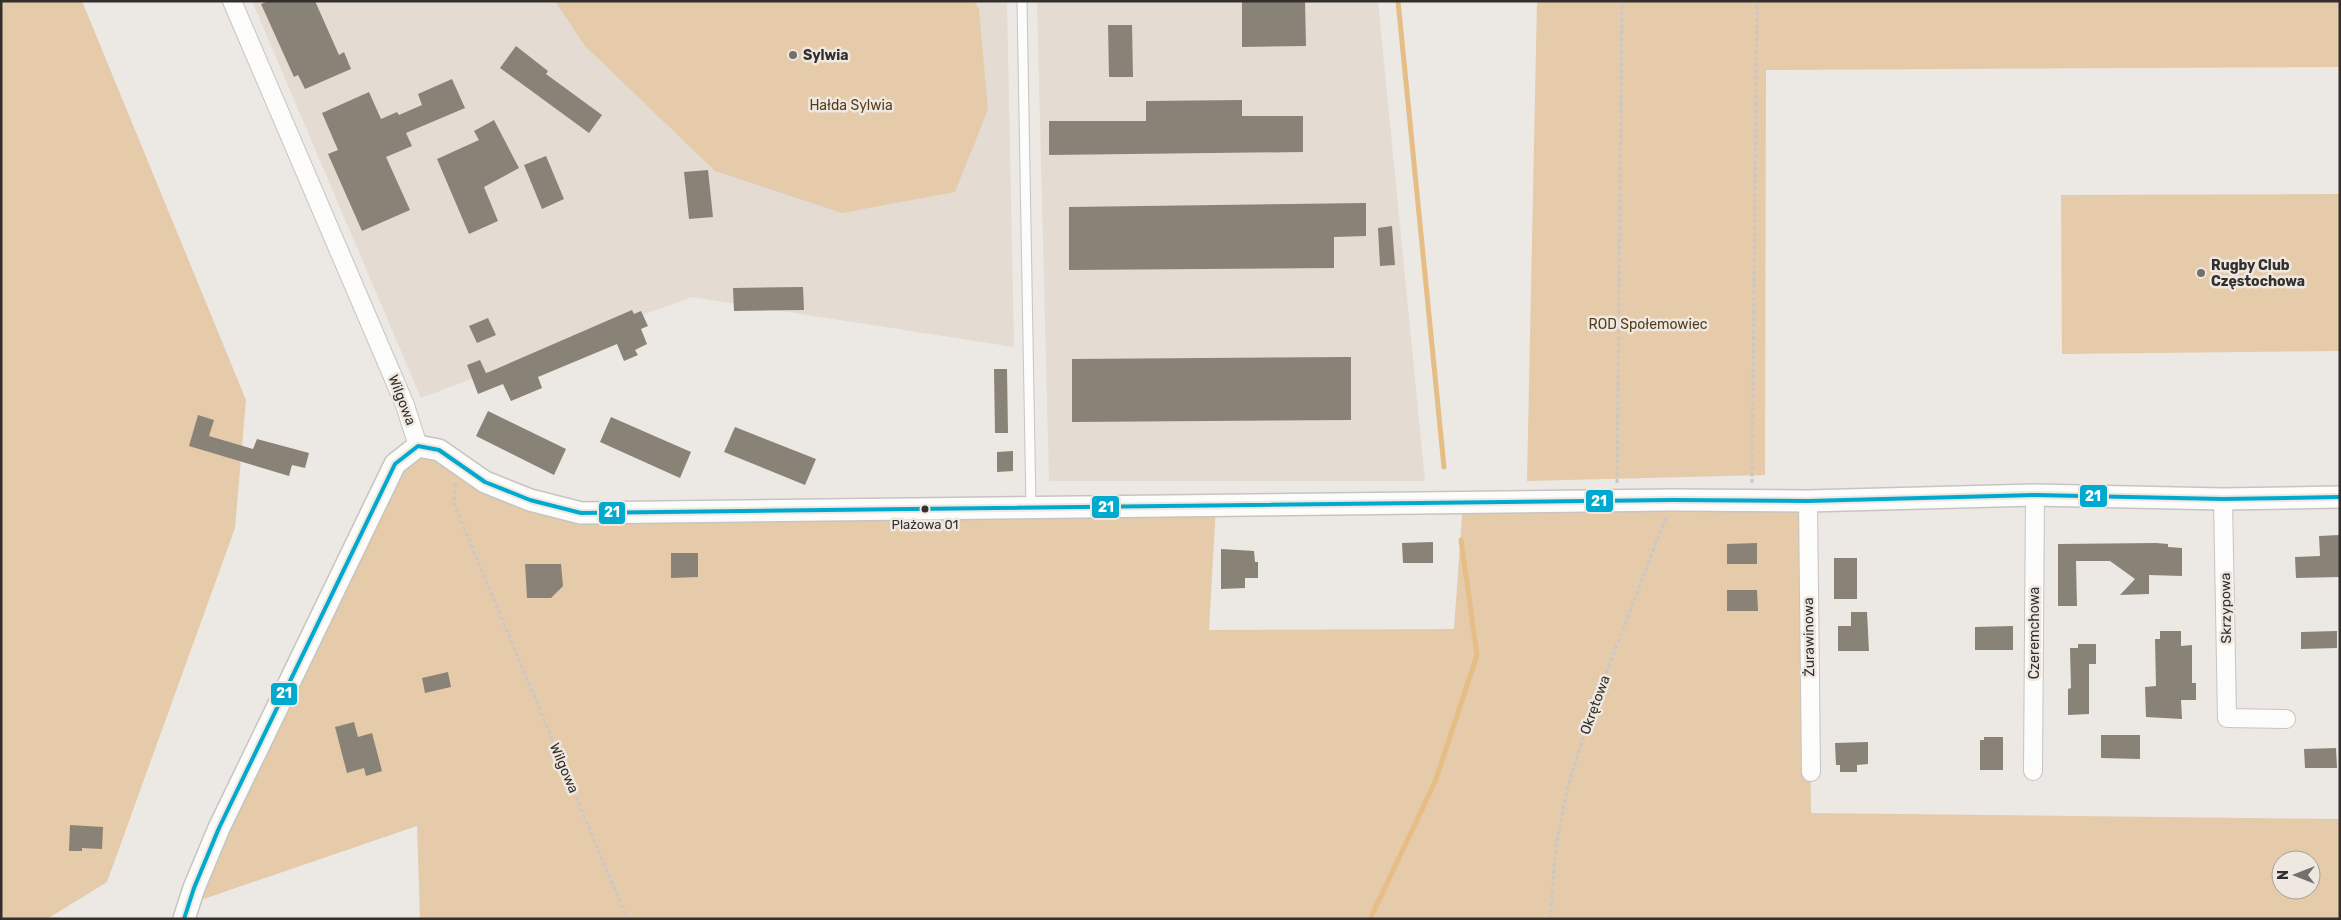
<svg xmlns="http://www.w3.org/2000/svg" width="2341" height="920" font-family="Rubik,sans-serif">
	<style>
		.built { fill: #e4dcd3 }
		.green { fill: #e5cbaa; fill-rule: evenodd }
		.lines { fill: none; stroke-linecap: round; stroke-linejoin: round }
		.stream { stroke: #e6bd85; stroke-width: 5 }
		.building { fill: #898277 }
		.service-casing { stroke: #c7c4c1; stroke-width: 11 }
		.minor-casing { stroke: #c7c4c1; stroke-width: 20 }
		.tertiary-casing { stroke: #c7c4c1; stroke-width: 24 }
		.path { stroke: #cac8c7; stroke-width: 3; stroke-dasharray: 4 2.5; stroke-linecap: butt }
		.service { stroke: #fcfcfb; stroke-width: 9 }
		.minor { stroke: #fcfcfb; stroke-width: 18 }
		.tertiary { stroke: #fcfcfb; stroke-width: 21 }
		.bus-1-casing { stroke: #efe8e0; stroke-width: 8 }
		.bus-1 { stroke: #00a9ce; stroke-width: 4 }
		.poi-dot { fill: #73706c; stroke: #efe8e0; stroke-width: 2 }
		.bus-dot { fill: #322f2c; stroke: #efe8e0; stroke-width: 2 }
		.labels { text-anchor: middle; dominant-baseline: central; stroke-width: 5; stroke-linejoin: round; paint-order: stroke }
		.bus-label { font-size: 13px; fill: #322f2c; stroke: #efe8e0 }
		.poi-label { font-size: 14px; font-weight: bold; fill: #322f2c; stroke: #efe8e0; text-anchor: start }
		.park-label { font-size: 14px; fill: #553d1c; stroke: #efe8e0 }
		.street-label { font-size: 14px; fill: #322f2c; stroke: #efe8e0 }
		.line-badge { stroke: #efe8e0; stroke-width: 2 }
		.badge-label { font-size: 14px; text-anchor: middle; font-weight: bold; fill: #fff }
	</style>
	<rect width="100%" height="100%" fill="#ece8e4"/>
	<!-- built -->
	<path class="built" d="M252,1H1007L1014,347L691,297L421,398Z
		M1037,1H1378L1425,481H1049Z"/>
	<!-- green -->
	<path class="green" d="M1,1H82L246,400L235,528L107,882L47,919H1Z
		M555,1H975L979,10L988,110L955,192L842,213L715,171L585,46Z
		M1537,1H2340V67L1766,70L1765,475L1527,481Z
		M2340,194V351L2062,354L2061,195Z
		M418,446L581,513L1216,506L1209,630L1454,629L1463,503L1808,501L1811,813L2340,819V919H420L417,826L189,904L287,687ZM2281,860H2311V890H2281Z"/>
	<g class="lines">
		<!-- stream -->
		<path class="stream" d="M1398,1L1444,467
			M1370,919L1435,782L1477,655L1461,540"/>
	</g>
	<!-- building -->
	<path class="building" d="M269,1H315L339,55L344,52L351,69L305,89L298,75L294,77L261,4Z
		M1242,1H1305L1306,46L1242,47Z
		M1108,25H1132L1133,77H1109Z
		M516,46L548,71L546,74L602,115L589,133L500,68Z
		M452,79L465,108L406,133L412,146L386,157L410,210L362,231L328,154L338,150L322,113L369,92L381,119L397,112L399,115L422,105L418,94Z
		M1242,100V116H1303V152L1049,155V121H1146V101Z
		M494,120L519,168L484,187L498,221L469,234L437,159L479,140L474,131Z
		M546,156L564,199L542,209L524,165Z
		M708,170L713,217L689,219L684,172Z
		M1366,203V236L1334,237V268L1069,270V207Z
		M1392,226L1395,265L1380,266L1378,228Z
		M803,287L804,310L734,311L733,288Z
		M632,310L634,314L641,311L648,326L641,329L647,344L635,350L638,355L624,361L617,344L538,377L542,388L511,401L503,384L478,394L467,365L480,360L486,373L489,372Z
		M488,318L496,335L477,343L469,326Z
		M1351,357V420L1072,422V359Z
		M994,369H1007L1008,433H995Z
		M488,411L566,449L554,475L476,436Z
		M198,415L214,420L209,436L253,449L257,439L309,453L305,468L292,465L289,476L189,446Z
		M611,417L691,452L680,478L600,442Z
		M735,427L816,459L805,485L724,452Z
		M1013,451V471L997,472V452Z
		M2339,535L2340,577L2296,578L2295,557L2320,556L2319,536Z
		M1433,542V563H1403L1402,543Z
		M1757,543V564H1727V544Z
		M2156,543L2168,544V547L2182,548V576L2149,575V594L2120,595L2135,579L2110,561H2076L2077,606H2058V544Z
		M1221,549L1254,551L1255,562H1258V578H1245V588L1221,589Z
		M671,553H698V577L671,578Z
		M1834,558H1857V599H1834Z
		M525,564H561L563,586L551,598H527Z
		M1727,590H1757L1758,611H1727Z
		M1851,612H1867L1869,651H1838V626H1851Z
		M2013,626V650H1975V627Z
		M2160,631H2181V646L2192,645V683H2196V700H2181L2182,719L2146,717L2145,687L2156,686L2155,639H2160Z
		M2337,631V648L2301,649V632Z
		M2078,644H2096V664H2089V714L2068,715V689L2071,688L2070,648H2078Z
		M448,672L451,687L425,693L422,678Z
		M354,722L358,737L372,733L382,771L366,776L364,768L347,773L335,727Z
		M2101,735H2140V759L2101,758Z
		M1984,737H2003V770H1980V740H1984Z
		M1868,742V764L1857,765V772H1840V765H1836L1835,743Z
		M2336,748L2337,768H2305L2304,749Z
		M70,825L103,827L102,849L82,848V851H69Z"/>
	<g class="lines">
		<!-- service casing -->
		<g class="service-casing">
			<path id="service" d="M1022,1L1031,508"/>
		</g>
		<!-- minor casing -->
		<g class="minor-casing">
			<path id="minor" d="M232,1L405,405L418,446
				M2223,499L2227,718L2286,719
				M1808,501L1811,772
				M2033,771L2035,495"/>
		</g>
		<!-- tertiary casing -->
		<g class="tertiary-casing">
			<path id="tertiary" d="M184,919L194,888L219,828L395,464L418,446L439,450L485,482L530,500L581,513L1672,500L1808,501L2035,495L2223,499L2340,497"/>
		</g>
		<!-- path -->
		<path class="path" d="M455,483L454,504L627,919
			M1617,483L1622,1
			M1752,483L1757,1
			M1550,919L1556,846L1568,786L1592,710L1666,517"/>
		<!-- service -->
		<use href="#service" class="service"/>
		<!-- minor -->
		<use href="#minor" class="minor"/>
		<!-- tertiary -->
		<use href="#tertiary" class="tertiary"/>
		<!-- bus-1 casing -->
		<g class="bus-1-casing">
			<path id="bus-1" d="M184,919L194,888L219,828L395,464L418,446L439,450L485,482L530,500L581,513L1672,500L1808,501L2035,495L2223,499L2340,497"/>
		</g>
		<!-- bus-1 -->
		<use href="#bus-1" class="bus-1"/>
	</g>
	<!-- markers -->
	<g class="poi-dot">
		<circle cx="793" cy="55" r="5"/>
		<circle cx="2201" cy="273" r="5"/>
	</g>
	<circle class="bus-dot" cx="925" cy="509" r="4.5"/>
	<g class="labels">
		<!-- bus labels -->
		<g class="bus-label">
			<text x="925" y="524">Plażowa 01</text>
		</g>
		<!-- poi labels -->
		<g class="poi-label">
			<text x="803" y="55">Sylwia</text>
			<text x="2211" y="265">Rugby Club<tspan x="2211" dy="16">Częstochowa</tspan></text>
		</g>
		<!-- park labels -->
		<g class="park-label">
			<text x="851" y="105">Hałda Sylwia</text>
			<text x="1648" y="324">ROD Społemowiec</text>
		</g>
		<!-- street labels -->
		<g class="street-label">
			<text transform="translate(402 400) rotate(69)">Wilgowa</text>
			<text transform="translate(2226 608) rotate(-91)">Skrzypowa</text>
			<text transform="translate(2034 633) rotate(-90)">Czeremchowa</text>
			<text transform="translate(1809 637) rotate(-91)">Żurawinowa</text>
			<text transform="translate(1595 705) rotate(-70)">Okrętowa</text>
			<text transform="translate(564 768) rotate(67)">Wilgowa</text>
		</g>
	</g>
	<g class="line-badge">
		<rect x="2079" y="484" width="29" height="24" rx="5" fill="#00a9ce"/>
		<rect x="1585" y="489" width="29" height="24" rx="5" fill="#00a9ce"/>
		<rect x="1091" y="495" width="29" height="24" rx="5" fill="#00a9ce"/>
		<rect x="598" y="501" width="28" height="24" rx="5" fill="#00a9ce"/>
		<rect x="270" y="682" width="28" height="24" rx="5" fill="#00a9ce"/>
	</g>
	<g class="badge-label">
		<text x="2093" y="501">21</text>
		<text x="1599" y="506">21</text>
		<text x="1106" y="512">21</text>
		<text x="612" y="517">21</text>
		<text x="284" y="698">21</text>
	</g>
	<!-- border -->
	<rect width="2341" height="920" fill="none" stroke="#322f2c" stroke-width="5"/>
	<!-- north arrow -->
	<g transform="translate(2296 875) rotate(270)"><circle r="24" fill="#efe8e0" stroke="#a39e98"/>
	<path d="M0-4L9 19L0 12L-9 19Z" fill="#73706c"/>
	<text y="-8" font-size="14" font-weight="bold" text-anchor="middle" fill="#322f2c">N</text>
	</g>
</svg>
